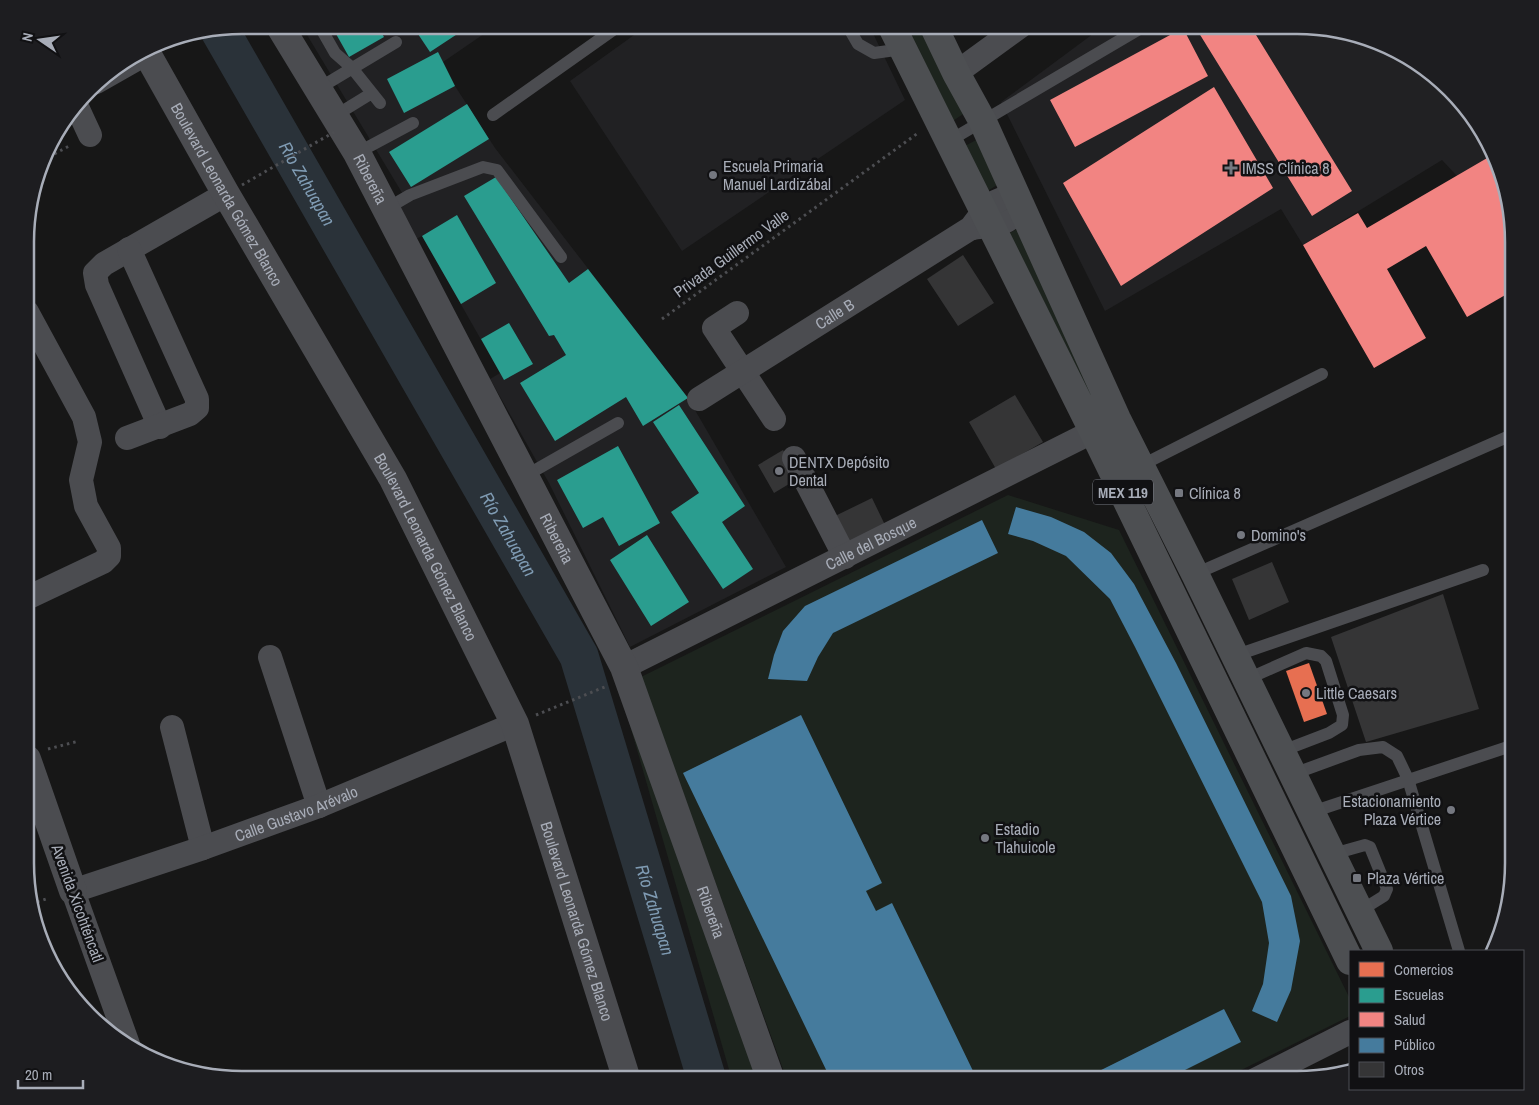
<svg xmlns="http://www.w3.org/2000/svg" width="1539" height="1105" font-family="'Archivo Narrow',sans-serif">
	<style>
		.built { fill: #212123 }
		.green { fill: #1d241e }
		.shops { fill: #e76f51 }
		.schools { fill: #2a9d8f }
		.health { fill: #f28482 }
		.public { fill: #457b9d }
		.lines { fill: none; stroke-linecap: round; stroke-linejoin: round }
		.river { stroke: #2a3239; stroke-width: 39 }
		.building { fill: #353536 }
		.path { stroke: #4d4e52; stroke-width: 3; stroke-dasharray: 2.5 4; stroke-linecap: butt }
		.service { stroke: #4b4c50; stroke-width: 12 }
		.minor { stroke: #4b4c50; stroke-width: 24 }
		.tertiary { stroke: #4b4c50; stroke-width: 28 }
		.primary { stroke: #4d4f52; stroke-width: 28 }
		.path-bridge { stroke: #4d4e52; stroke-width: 3; stroke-dasharray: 2.5 4; stroke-linecap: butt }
		.poi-dot { fill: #757880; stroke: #111113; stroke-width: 2 }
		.labels { text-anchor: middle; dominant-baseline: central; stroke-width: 5; stroke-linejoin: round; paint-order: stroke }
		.shield { fill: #111113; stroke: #7b7e86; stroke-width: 1 }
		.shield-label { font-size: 15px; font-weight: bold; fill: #a8adb8 }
		.poi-label { font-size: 16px; fill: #a8adb8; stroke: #111113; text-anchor: start }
		.street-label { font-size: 16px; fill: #a8adb8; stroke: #111113 }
		.water-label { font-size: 18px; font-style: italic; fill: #7f9bb3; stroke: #111113 }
		.rim { fill: none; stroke: #a8adb8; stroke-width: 2.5 }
	</style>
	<rect width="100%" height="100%" fill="#171717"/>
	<!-- built -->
	<path class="built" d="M301,25H497L443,62L455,86L495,148L688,398L786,567L630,647L549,483L490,379L500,373L422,236L414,240L395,208L407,201Z
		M648,25H869L905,100L682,251L570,81Z
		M1105,25H1312L1368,37L1430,70L1492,145L1494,154L1457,176L1442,160L1303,245L1281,209L1105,311L1001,102Z"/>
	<!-- green -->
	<path class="green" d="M900,25H928L968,111L948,124Z
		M980,138L1002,182L981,195L959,149Z
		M1021,227L1104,399L1089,408L1002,237Z
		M1008,495L1119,530L1350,999V1016L1221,1080H787L641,677Z
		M621,694L759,1080H732Z"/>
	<!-- shops -->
	<path class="shops" d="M1309,663L1327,714L1304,722L1286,671Z"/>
	<!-- schools -->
	<path class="schools" d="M331,25H377L384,37L349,57Z
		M412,25H471L430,52Z
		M438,52L455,86L404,113L387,79Z
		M467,104L489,139L411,187L389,152Z
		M496,177L569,283L588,269L688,398L643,426L626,397L555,441L520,383L566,355L554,335L549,336L464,196Z
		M457,215L496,283L461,304L422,236Z
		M509,323L533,364L504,380L481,339Z
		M679,405L745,506L722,522L753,569L723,589L671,512L699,493L653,422Z
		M618,446L660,523L619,546L603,517L583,528L557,480Z
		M647,535L689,602L651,626L610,560Z"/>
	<!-- health -->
	<path class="health" d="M1194,25H1271L1256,35L1352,191L1312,216Z
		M1183,28L1208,76L1075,147L1050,100Z
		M1214,87L1273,188L1121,286L1063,183Z
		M1494,154L1514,227V290L1467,317L1426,246L1387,269L1426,338L1374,368L1303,245L1358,213L1367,228Z"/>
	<!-- public -->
	<path class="public" d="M1016,507L1051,517L1084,532L1111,553L1134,584L1176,663L1291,896L1300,941L1291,990L1277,1022L1252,1011L1263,984L1269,943L1262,902L1135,647L1110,599L1066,556L1033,541L1008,534Z
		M982,520L998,553L833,633L818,657L807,681L768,679L774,655L783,631L805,606Z
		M801,715L882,883L866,891L876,911L892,903L974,1073L959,1080H831L683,773Z
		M1224,1009L1241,1042L1165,1080H1081Z"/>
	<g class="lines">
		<!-- river -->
		<path class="river" id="s1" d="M219,29L579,656L707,1080"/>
	</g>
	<!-- building -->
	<path class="building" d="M963,255L994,303L958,326L927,279Z
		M1015,395L1043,442L996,469L969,422Z
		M783,450L799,478L774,493L758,465Z
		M872,498L885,525L848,543L835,516Z
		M1272,562L1289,602L1249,620L1232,579Z
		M1443,594L1479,709L1366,742L1331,637Z"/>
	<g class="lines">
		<!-- path -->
		<path class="path" d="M43,160L71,145
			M662,319L918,133
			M536,715L607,686
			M48,749L79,741
			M31,904L49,898"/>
		<!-- service -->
		<path class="service" d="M319,25L335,53L352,68L380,103
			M847,25L858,44L874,53L903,49
			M316,90L396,42
			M493,115L620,25
			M333,117L372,93
			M949,141L1146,25
			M357,153L413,123
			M386,209L410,195L483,167L497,170L561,257
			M1140,466L1322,374
			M525,476L618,423
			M1195,574L1514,434
			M1234,656L1483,570
			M1245,680L1306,653L1321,656L1326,661L1343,715L1342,725L1329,733L1282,751
			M1293,774L1359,750L1383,747L1397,756L1408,779L1459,951
			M1312,812L1514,745
			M1333,854L1365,845L1370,847L1387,889L1384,896L1360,911"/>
		<!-- minor -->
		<g class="minor">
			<path d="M956,73L1022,25"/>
			<path d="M96,82L147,53"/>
			<path d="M77,107L90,135"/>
			<path d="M973,228C994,225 1009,226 1021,206"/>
			<path d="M27,312L84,417L90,442L81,480L86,506L109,548V556L103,562L27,598"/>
			<path d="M737,313L714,328L774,419"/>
			<path id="s2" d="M699,399L971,228C984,210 993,197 1017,196"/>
			<path d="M160,427L97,285L95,273L104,264L226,194"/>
			<path d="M127,438L190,414L197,408V399L129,249"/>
			<path d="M794,458L845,557"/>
			<path d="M270,657L319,806"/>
			<path id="s3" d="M624,667L1110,423"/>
			<path d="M172,727L203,848"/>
			<path id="s4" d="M129,1047L73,891L203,848L319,806L515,724"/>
			<path d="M1255,1080L1350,1032"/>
		</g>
		<!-- tertiary -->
		<g class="tertiary">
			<path id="s5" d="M279,25L357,153L624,667L771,1080"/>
			<path id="s6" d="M145,50L226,194L393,479L515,724L627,1080"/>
			<path d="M27,759L73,891"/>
		</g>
		<!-- primary -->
		<path class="primary" d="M891,25L1093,431L1350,961
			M933,25L956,73L983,122L1117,419L1195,574L1379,951"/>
		<!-- path-bridge -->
		<path class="path-bridge" d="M242,185L336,131"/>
	</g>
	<!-- markers -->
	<g class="poi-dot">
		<path d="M1228.5 160.5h5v5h5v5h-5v5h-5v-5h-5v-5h5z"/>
		<circle cx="713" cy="175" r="5"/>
		<circle cx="779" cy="471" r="5"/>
		<rect x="1174" y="488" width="10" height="10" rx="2.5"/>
		<circle cx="1241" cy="535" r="5"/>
		<circle cx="1306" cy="693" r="5"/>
		<circle cx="1451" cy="810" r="5"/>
		<circle cx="985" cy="838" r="5"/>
		<rect x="1352" y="873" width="10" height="10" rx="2.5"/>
	</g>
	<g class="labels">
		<!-- shield labels -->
		<rect class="shield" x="1093" y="479.5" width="60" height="25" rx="4"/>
		<g class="shield-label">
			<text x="1123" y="492">MEX 119</text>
		</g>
		<!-- poi labels -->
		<g class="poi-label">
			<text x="723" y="166">Escuela Primaria<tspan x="723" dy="18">Manuel Lardizábal</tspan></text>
			<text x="1242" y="168">IMSS Clínica 8</text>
			<text x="789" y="462">DENTX Depósito<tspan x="789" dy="18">Dental</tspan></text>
			<text x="1189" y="493">Clínica 8</text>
			<text x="1251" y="535">Domino's</text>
			<text x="1316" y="693">Little Caesars</text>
			<text x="1441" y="801" text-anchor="end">Estacionamiento<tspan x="1441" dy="18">Plaza Vértice</tspan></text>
			<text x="995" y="829">Estadio<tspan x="995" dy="18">Tlahuicole</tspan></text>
			<text x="1367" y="878">Plaza Vértice</text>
		</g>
		<!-- street labels -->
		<g class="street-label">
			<text stroke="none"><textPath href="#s5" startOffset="179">Ribereña</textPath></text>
			<text stroke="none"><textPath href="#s6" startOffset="166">Boulevard Leonarda Gómez Blanco</textPath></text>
			<text transform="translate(731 253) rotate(-36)">Privada Guillermo Valle</text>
			<text stroke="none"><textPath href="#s2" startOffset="160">Calle B</textPath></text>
			<text stroke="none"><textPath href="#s5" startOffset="584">Ribereña</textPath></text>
			<text stroke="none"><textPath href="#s3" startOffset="276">Calle del Bosque</textPath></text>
			<text stroke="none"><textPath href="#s6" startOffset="571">Boulevard Leonarda Gómez Blanco</textPath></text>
			<text stroke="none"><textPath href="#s4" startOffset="402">Calle Gustavo Arévalo</textPath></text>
			<text transform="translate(78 903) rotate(70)">Avenida Xicohténcatl</text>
			<text stroke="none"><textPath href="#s5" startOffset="989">Ribereña</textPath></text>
			<text stroke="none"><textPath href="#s6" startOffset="976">Boulevard Leonarda Gómez Blanco</textPath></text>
		</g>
		<!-- water labels -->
		<g class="water-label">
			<text stroke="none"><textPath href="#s1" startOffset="178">Río Zahuapan</textPath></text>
			<text stroke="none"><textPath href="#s1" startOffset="582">Río Zahuapan</textPath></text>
			<text stroke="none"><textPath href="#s1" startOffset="988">Río Zahuapan</textPath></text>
		</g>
	</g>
	<!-- crop -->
	<path d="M0 0H1539V1105H0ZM242 34H1297A208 208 0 0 1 1505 242V863A208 208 0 0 1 1297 1071H242A208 208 0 0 1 34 863V242A208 208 0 0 1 242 34Z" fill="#1d1d20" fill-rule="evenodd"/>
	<path class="rim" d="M242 34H1297A208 208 0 0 1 1505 242V863A208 208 0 0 1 1297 1071H242A208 208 0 0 1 34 863V242A208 208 0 0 1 242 34Z"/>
	<!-- legend -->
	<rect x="1349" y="950" width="175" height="140" fill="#111113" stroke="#4d4f55"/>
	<rect x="1359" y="962" width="25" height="15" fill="#e76f51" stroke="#4d4f55"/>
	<text x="1394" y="975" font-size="15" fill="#a8adb8">Comercios</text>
	<rect x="1359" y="988" width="25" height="15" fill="#2a9d8f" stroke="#4d4f55"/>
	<text x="1394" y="1000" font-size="15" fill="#a8adb8">Escuelas</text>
	<rect x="1359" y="1012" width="25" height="15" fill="#f28482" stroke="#4d4f55"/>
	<text x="1394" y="1025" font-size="15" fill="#a8adb8">Salud</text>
	<rect x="1359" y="1038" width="25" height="15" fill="#457b9d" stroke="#4d4f55"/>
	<text x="1394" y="1050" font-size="15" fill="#a8adb8">Público</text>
	<rect x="1359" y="1062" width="25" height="15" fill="#353536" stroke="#4d4f55"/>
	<text x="1394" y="1075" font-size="15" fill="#a8adb8">Otros</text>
	<!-- north arrow -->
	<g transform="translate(40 40) rotate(283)" stroke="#111113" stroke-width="4" paint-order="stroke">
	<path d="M0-4L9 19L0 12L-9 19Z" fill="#a8adb8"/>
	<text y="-8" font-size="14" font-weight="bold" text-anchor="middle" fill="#a8adb8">N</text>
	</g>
	<!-- scale -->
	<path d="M18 1080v8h65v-8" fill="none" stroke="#a8adb8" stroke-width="2.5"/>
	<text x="25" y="1080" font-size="15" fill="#a8adb8" stroke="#111113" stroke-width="4" paint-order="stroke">20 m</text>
</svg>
